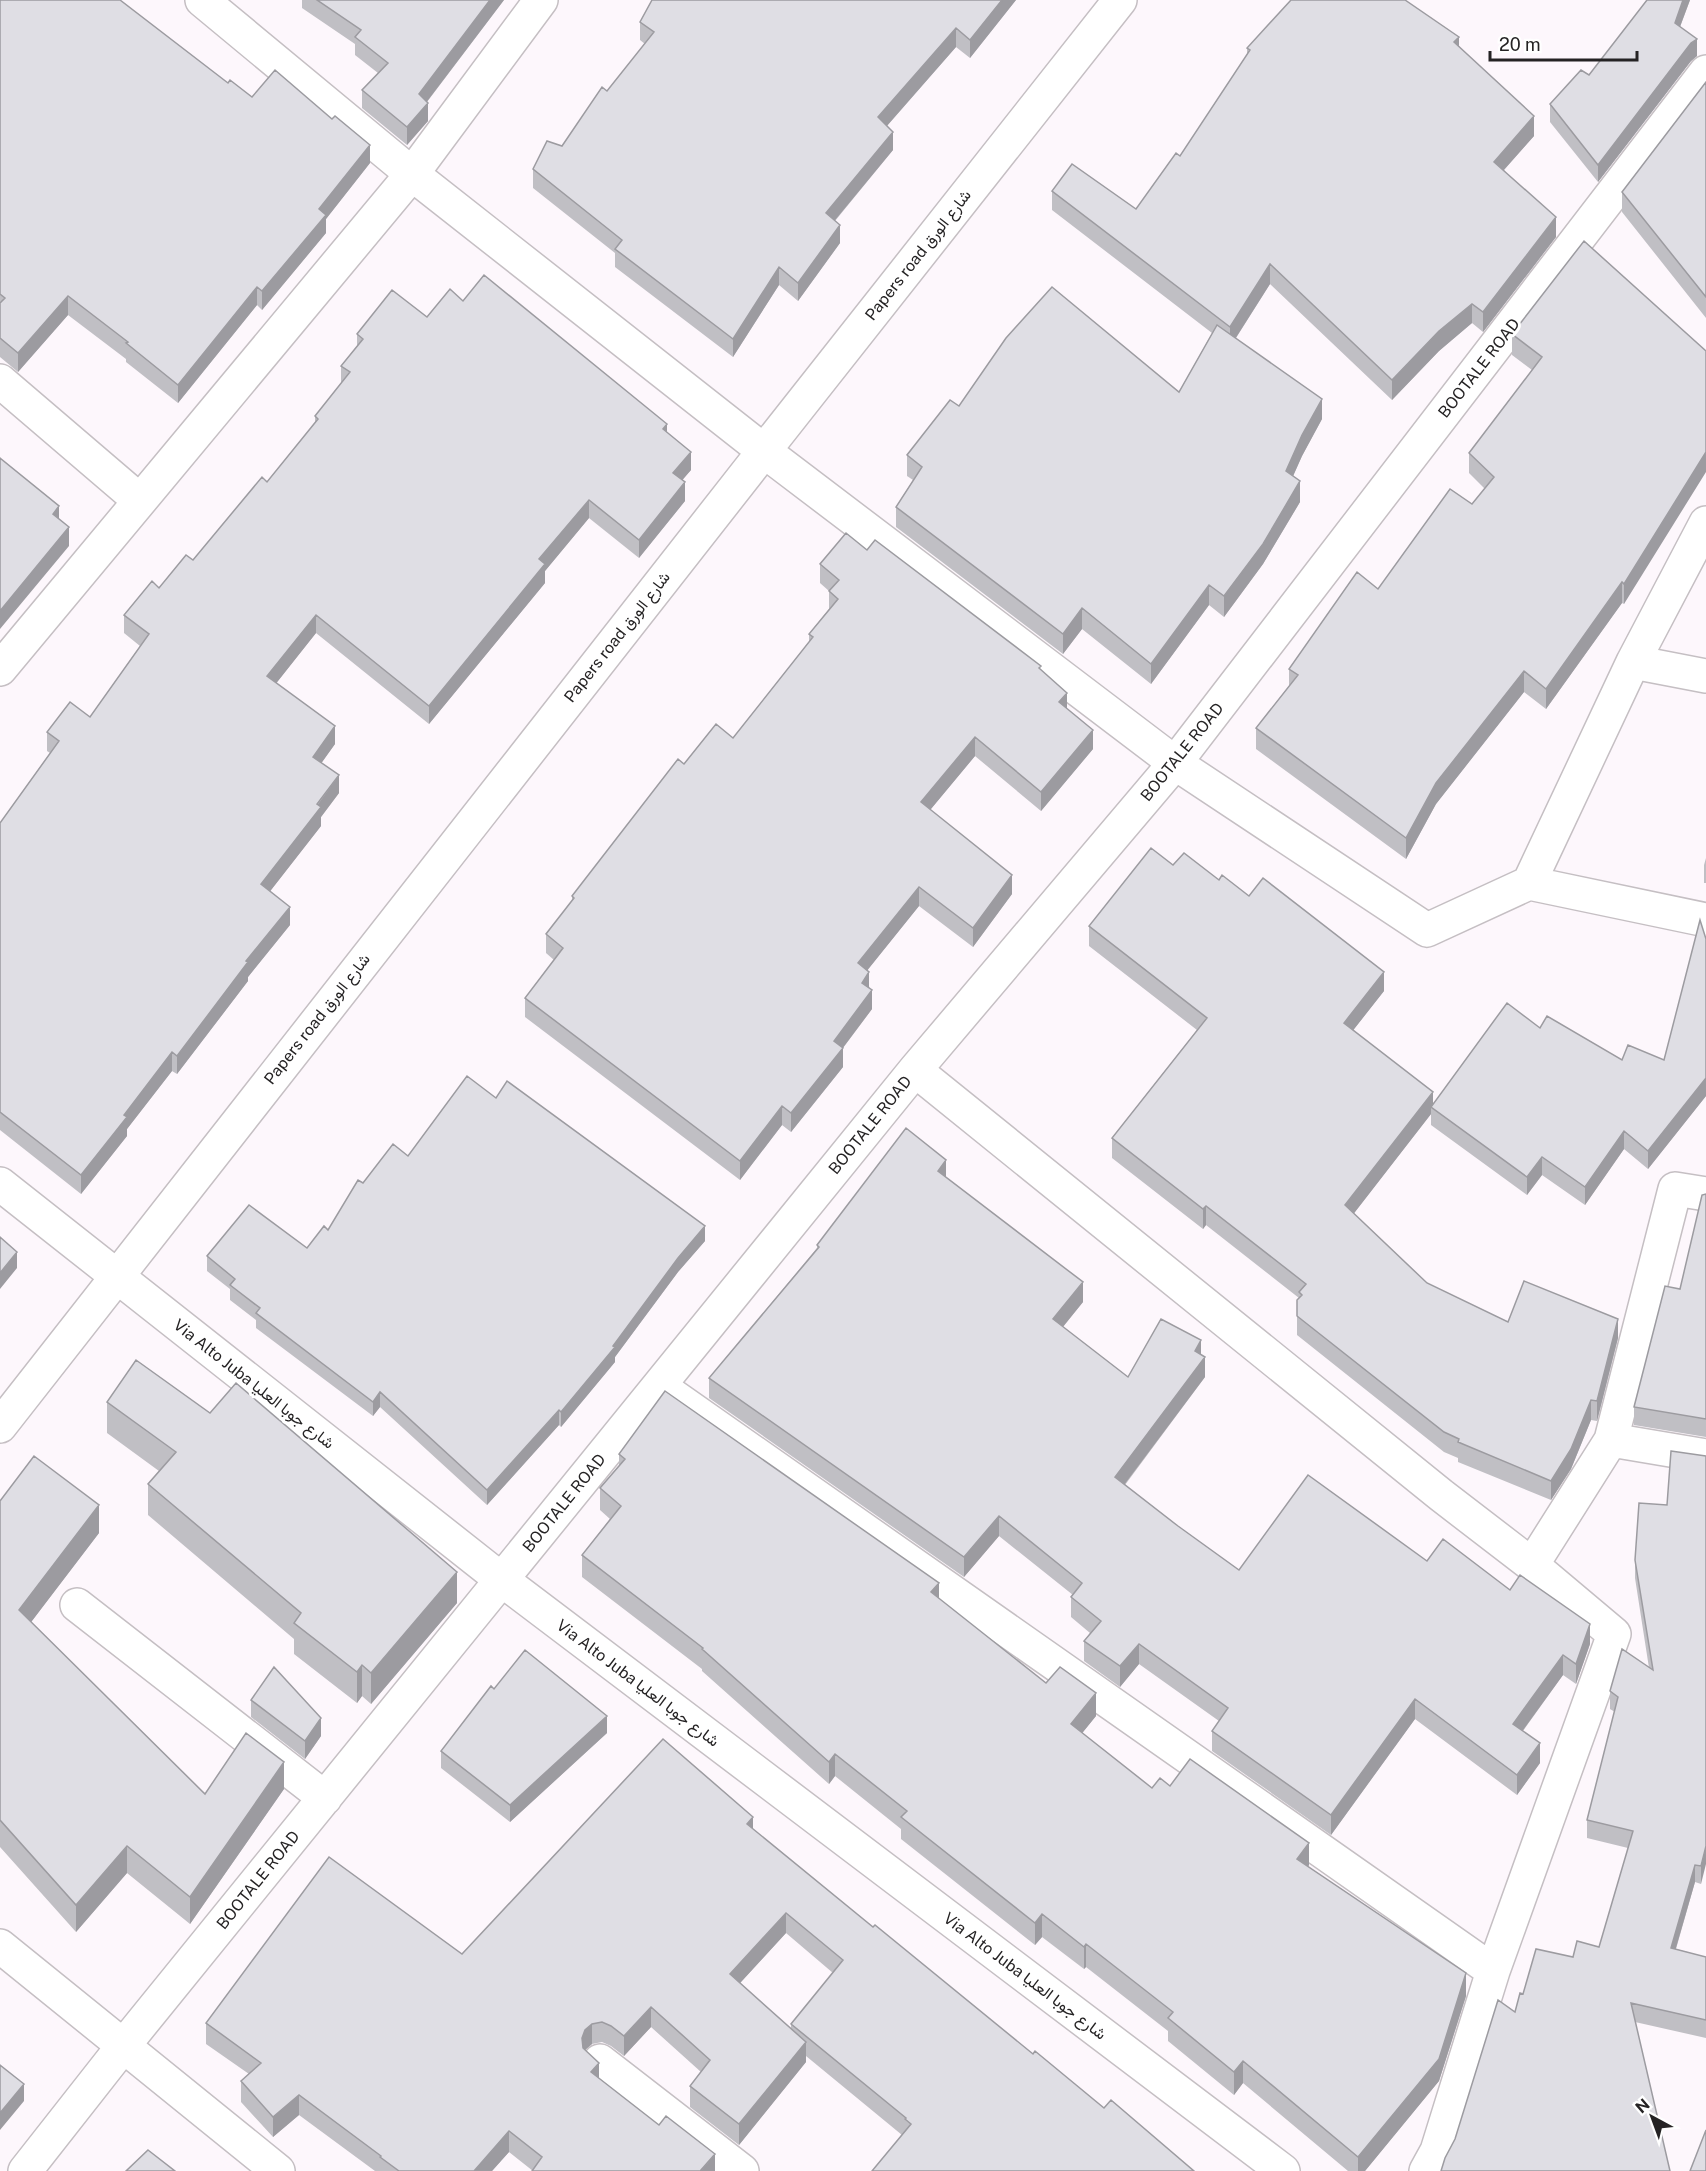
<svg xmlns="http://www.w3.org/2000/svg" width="1706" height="2171" font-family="'Public Sans',Vazirmatn,sans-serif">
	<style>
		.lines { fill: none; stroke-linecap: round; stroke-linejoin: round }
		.minor-casing { stroke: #c5bfc3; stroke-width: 36 }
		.tertiary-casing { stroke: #c5bfc3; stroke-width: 36 }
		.minor { stroke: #fff; stroke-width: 33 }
		.tertiary { stroke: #fff; stroke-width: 33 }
		.wall { fill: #c0bfc4; fill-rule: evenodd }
		.shaded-wall { fill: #9c9ba0 }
		.building { fill: #dfdee4; stroke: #9c9ba0; stroke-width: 1.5 }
		.labels { text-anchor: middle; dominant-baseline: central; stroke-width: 6; stroke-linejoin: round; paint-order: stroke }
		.street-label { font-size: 16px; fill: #252324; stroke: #fff }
	</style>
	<rect width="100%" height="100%" fill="#fdf7fc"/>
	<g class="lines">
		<!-- minor casing -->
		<g class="minor-casing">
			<path id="minor" d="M202,0L412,174L764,451L1175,763L1427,930L1529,883L1706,920
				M0,381L139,500
				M1633,662L1706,523
				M0,669L412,174L541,0
				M1529,883L1633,662L1706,676
				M915,1070L1441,1495L1532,1565L1614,1634L1493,1971L1437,2151L1426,2171
				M659,1386L1493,1971
				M0,1426L764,451L1120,0
				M1611,1440L1706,1456
				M1532,1565L1611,1440L1675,1189L1706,1194
				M77,1605L325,1798
				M0,1946L278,2171
				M600,2061L742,2171
				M25,2171L124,2045L915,1070L1175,763L1706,72"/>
		</g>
		<!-- tertiary casing -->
		<g class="tertiary-casing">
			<path id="tertiary" d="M0,1184L502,1580L1283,2171"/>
		</g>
		<!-- minor -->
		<use href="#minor" class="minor"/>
		<!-- tertiary -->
		<use href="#tertiary" class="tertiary"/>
	</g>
	<!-- wall -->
	<path class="wall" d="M0,0L228,83L370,163L326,219V233L262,310L257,305L178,403L126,362V359L68,315L18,372L0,357Z
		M302,0H504L427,102L428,121L407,145L362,108V90L378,73L355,55V44L302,8Z
		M652,0H1016L970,58L956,47L887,126L893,150L835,221L840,243L798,301L779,285L733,357L615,267V253L533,188V169L562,146L607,91L645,44L640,40V22Z
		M1647,0H1690L1680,27L1697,56L1691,61L1598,182L1550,122V104L1589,75Z
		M1459,46L1534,136L1504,170L1556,237L1483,332L1472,323L1439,351L1392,400L1270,284L1236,338L1322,419L1302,456L1293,476L1300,502L1263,564L1224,617L1209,605L1151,684L1082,629L1063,654L896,527V507L913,480L907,476V455L959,406L1179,392L1212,333L1052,210V191L1136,209L1180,156L1247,55V48Z
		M1706,82V318L1622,212V192Z
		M463,301L667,433L691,470L682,480L685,501L639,558L589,518L545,571V583L429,724L316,633L276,683L335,744L321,763L339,793L321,817V826L270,891L290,925L248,977V981L177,1074L172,1071L127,1129V1136L81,1194L0,1130V823L50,753L47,751V732L90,717L140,646L124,633V615L193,560L267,482L315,423V416L341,383V366L357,346V334L427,317Z
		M1512,334L1706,351L1624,604L1622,603L1546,709L1524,692L1436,804L1406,859L1256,749V728L1289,686V669L1472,504L1485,489L1469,473V453L1532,370L1512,355Z
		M867,550L1041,670L1093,749L1041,811L975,756L930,810L1012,894L973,947L919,906L867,970L872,1009L843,1048V1067L791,1132L782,1125L740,1180L525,1017V998L554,960L546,953V934L572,901V896L684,764L733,738L809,642V634L829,609V591L820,583V564Z
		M1706,858V883H1704V865Z
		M1173,865L1219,880L1249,896L1384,991L1353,1030L1433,1103L1540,1028L1622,1060H1664L1706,939V1096L1648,1169L1624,1149L1585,1205L1542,1175L1527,1195L1431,1125V1114L1353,1214L1427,1283L1508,1322L1618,1338L1597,1421L1591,1420L1571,1469L1551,1500L1458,1462V1458L1444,1452L1297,1335V1300L1299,1298L1206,1225L1203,1229L1112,1158V1138L1197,1030L1089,946V926Z
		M496,1098L705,1241L678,1272L615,1357V1362L561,1427L559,1425L487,1505L380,1407L373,1416L256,1328V1320L230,1300V1289L207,1271V1256L307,1248L328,1230L363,1183L408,1156Z
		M946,1178L1083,1302L1063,1327L1128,1377L1201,1354L1205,1377L1125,1485L1178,1526L1239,1570L1427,1561L1510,1590L1590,1644L1576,1684L1563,1675L1523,1731L1540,1763L1517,1795L1415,1719L1331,1835L1212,1751V1731L1219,1721L1139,1664L1120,1687L1084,1661V1641L1090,1633L1071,1617V1597L1073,1595L999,1536L964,1577L709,1398V1378L817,1248V1245Z
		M1706,1194V1437L1634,1425V1407L1680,1289Z
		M107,1402L457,1603L371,1704L362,1696L357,1703L294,1654V1639L148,1515V1484L159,1471L107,1433Z
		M619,1454L939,1599L1046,1683L1096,1716L1082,1733L1152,1788L1170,1786L1309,1865L1308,1867L1466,1996L1439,2081L1365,2171H1348L1243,2083L1234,2095L1168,2041V2031L1086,1967L1084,1969L1042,1937L1035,1945L901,1839V1829L835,1776L829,1784L702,1671V1669L582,1577V1555L610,1519L600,1510V1488L619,1467Z
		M1703,1457L1701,1884L1695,1882L1676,1949L1706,1957V2038L1635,2022L1455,2139L1515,2012L1523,1994L1573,1957L1599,1947L1628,1848L1587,1838V1820L1615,1712L1610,1709V1691L1649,1668L1635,1578V1560L1667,1505Z
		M0,1501L99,1533L31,1622L205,1794L284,1789L190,1924L127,1873L76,1932L0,1847Z
		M494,1689L607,1733L510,1822L441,1768V1751Z
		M251,1700L321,1736L305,1759L251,1717Z
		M753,1829L873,1927L1033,2054L1104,2108L1194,2171L902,2135L806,2056V2062L739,2145L690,2107V2086L701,2072L651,2027L624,2056L611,2046L602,2042L592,2044L585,2050L599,2078L715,2171H533L509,2152L492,2171H375L299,2115L273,2137L241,2102V2081L249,2074L206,2044V2023L462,1954ZM786,1933L833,1973L791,2024V2029L740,1983Z"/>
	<!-- shaded-wall -->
	<path class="shaded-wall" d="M490,0H504L419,112V94Z
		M1002,0H1016L970,58V40Z
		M1683,0H1690L1675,40V23Z
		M956,28V47L878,136V117Z
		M1459,37V57L1454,42Z
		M1697,39V56L1691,61L1598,182V165L1691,43Z
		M428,103V121L407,145V127Z
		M1534,116V136L1494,181V162Z
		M893,132V150L826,231V213Z
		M370,145V163L326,219V233L262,310V291L319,209Z
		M1556,217V237L1483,332V312Z
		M840,225V243L798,301V283Z
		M1270,264V284L1230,347V327Z
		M779,267V285L733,357V339Z
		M257,287V305L178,403V385Z
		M68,296V315L18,372V353Z
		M1472,304V323L1439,351L1392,400V380L1439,331Z
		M1322,399V419L1302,456L1286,492V471L1302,435Z
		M667,424V442L663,429Z
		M691,452V470L673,491V473Z
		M1706,452V472L1624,604V584Z
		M1300,481V502L1263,564L1224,617V596Z
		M685,482V501L639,558V540Z
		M589,500V518L545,571V583L429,724V706L539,559Z
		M59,506V524L53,514Z
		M69,527V546L0,629V611Z
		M1622,582V603L1546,709V689Z
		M1209,585V605L1151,684V664Z
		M1082,608V629L1063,654V634Z
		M316,615V633L267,695V676Z
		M1524,671V692L1436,804L1406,859V838L1436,783Z
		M1067,693V712L1059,702Z
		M335,726V744L313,775V757Z
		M1093,730V749L1041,811V792Z
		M975,737V756L921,821V802Z
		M339,775V793L321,817V826L261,903V884Z
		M1012,875V894L973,947V928Z
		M919,887V906L858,982V963Z
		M290,907V925L248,977V981L177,1074V1056L246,961Z
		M869,972V991L862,983Z
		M1384,972V991L1344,1042V1023Z
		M872,990V1009L839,1053L843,1048V1067L791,1132V1113L834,1041Z
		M172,1052V1071L127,1129V1136L81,1194V1175L124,1115Z
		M1706,1078V1096L1648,1169V1151Z
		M1433,1092V1109L1431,1107V1114L1345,1225V1205Z
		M782,1106V1125L740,1180V1161Z
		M1624,1131V1149L1585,1205V1187Z
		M1542,1157V1175L1527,1195V1177Z
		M946,1160V1180L938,1171Z
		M1206,1206V1225L1203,1229V1209Z
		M705,1226V1241L678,1272L615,1357V1362L561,1427V1412L678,1258Z
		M17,1252V1268L0,1289V1273Z
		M1083,1282V1302L1053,1339V1319Z
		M1618,1319V1338L1597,1421V1401Z
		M1201,1340V1360L1205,1357V1377L1115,1497V1477Z
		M380,1392V1407L373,1416V1402Z
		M1591,1400V1420L1571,1469L1551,1500V1481Z
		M559,1410V1425L487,1505V1490Z
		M99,1505V1533L19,1638V1610Z
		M999,1516V1536L964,1577V1557Z
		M457,1572V1603L371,1704V1673Z
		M939,1583V1606L931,1592Z
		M1590,1624V1644L1576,1684V1664Z
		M1139,1644V1664L1120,1687V1666Z
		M1563,1655V1675L1513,1744V1724Z
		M362,1665V1696L357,1703V1672Z
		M1096,1693V1716L1071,1747V1724Z
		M1415,1699V1719L1331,1835V1815Z
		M607,1716V1733L510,1822V1805Z
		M321,1718V1736L305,1759V1741Z
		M1540,1743V1763L1517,1795V1775Z
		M835,1754V1776L829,1784V1762Z
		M284,1762V1789L190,1924V1897Z
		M753,1817V1837L747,1824Z
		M1309,1843V1865L1297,1882V1859Z
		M127,1846V1873L76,1932V1905Z
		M1706,1846V1864L1701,1884V1866Z
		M1695,1865V1882L1671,1965V1948Z
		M786,1913V1933L730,1994V1974Z
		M1042,1914V1937L1035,1945V1923Z
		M1086,1944V1967L1084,1969V1947Z
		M1466,1973V1996L1439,2081L1365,2171H1358V2157Z
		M651,2007V2027L624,2056V2036Z
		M592,2024V2044L585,2050L582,2058V2038L585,2030Z
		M806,2042V2062L739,2145V2124Z
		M1243,2061V2083L1234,2095V2072Z
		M599,2063V2084L591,2072Z
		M24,2084V2101L0,2130V2113Z
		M299,2095V2115L273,2137V2117Z
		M509,2131V2152L492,2171H474Z
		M715,2154V2171H701Z"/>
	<!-- building -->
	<path class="building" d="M0,0H120L228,83L230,80L252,97L275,70L332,119L335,116L370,145L319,209L326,215L262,291L257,287L178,385L126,343L128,342L68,296L18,353L0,338V303L5,298L0,294Z
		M317,0H490L419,94L428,103L407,127L362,90L388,63L355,37L361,30Z
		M652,0H1002L970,40L956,28L878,117L893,132L826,213L840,225L798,283L779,267L733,339L615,249L622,240L533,169L547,141L562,146L602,87L607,91L654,32L640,22Z
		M1291,0H1405L1459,37L1454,42L1534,116L1494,162L1556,217L1483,312L1472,304L1439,331L1392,380L1270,264L1230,327L1052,191L1072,164L1136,209L1176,153L1180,156L1250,50L1247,48Z
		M1647,0H1683L1675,23L1697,39L1691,43L1598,165L1550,104L1581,70L1589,75Z
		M1706,82V297L1622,192Z
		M1584,241L1706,351V452L1624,584L1622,582L1546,689L1524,671L1436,783L1406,838L1256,728L1298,675L1289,669L1357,572L1378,589L1450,489L1472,504L1494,477L1469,453L1542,357L1512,334Z
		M484,275L667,424L663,429L691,452L673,473L685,482L639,540L589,500L539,559L545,564L429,706L316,615L267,676L335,726L313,757L339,775L317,804L321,807L261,884L290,907L246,961L248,962L177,1056L172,1052L124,1115L127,1117L81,1175L0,1112V823L59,741L47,732L70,702L90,717L149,634L124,615L152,581L159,588L186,555L193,560L262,477L267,482L318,419L315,416L350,372L341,366L363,339L357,334L392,290L427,317L450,289L463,301Z
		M1052,287L1179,392L1217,325L1322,399L1302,435L1286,471L1300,481L1263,544L1224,596L1209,585L1151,664L1082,608L1063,634L896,507L922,467L907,455L950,400L959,406L1006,338Z
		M0,458L59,506L53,514L69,527L0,611Z
		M846,533L867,550L875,540L1041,666L1039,668L1067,693L1059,702L1093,730L1041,792L975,737L921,802L1012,875L973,928L919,887L858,963L869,972L862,983L872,990L834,1041L843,1048L791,1113L782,1106L740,1161L525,998L563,948L546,934L574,898L572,896L678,759L684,764L716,724L733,738L813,637L809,634L838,599L829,591L839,580L820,564Z
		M1151,848L1173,865L1184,853L1219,880L1222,875L1249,896L1263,878L1384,972L1344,1023L1433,1092L1345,1205L1427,1283L1508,1322L1524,1281L1618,1319L1597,1401L1591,1400L1571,1449L1551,1481L1458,1442L1459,1439L1444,1432L1297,1316V1300L1302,1295L1299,1292L1306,1284L1206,1206L1203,1209L1112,1138L1207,1018L1089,926Z
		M1700,920L1706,939V1078L1648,1151L1624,1131L1585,1187L1542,1157L1527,1177L1431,1107L1507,1003L1540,1028L1547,1016L1622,1060L1628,1045L1664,1060Z
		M467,1076L496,1098L507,1081L705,1226L678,1258L613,1346L615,1347L561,1412L559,1410L487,1490L380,1392L373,1402L256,1313L260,1308L230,1285L235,1279L207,1256L249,1205L307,1248L324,1226L328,1230L358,1180L363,1183L393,1144L408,1156Z
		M906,1128L946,1160L938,1171L1083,1282L1053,1319L1128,1377L1161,1319L1201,1340L1195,1351L1205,1357L1115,1477L1178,1526L1239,1570L1308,1475L1427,1561L1443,1539L1510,1590L1520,1575L1590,1624L1576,1664L1563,1655L1513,1724L1540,1743L1517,1775L1415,1699L1331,1815L1212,1731L1228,1708L1139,1644L1120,1666L1084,1641L1101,1621L1071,1597L1082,1583L999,1516L964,1557L709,1378L819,1247L817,1245Z
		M1706,1194V1419L1634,1407L1665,1286L1680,1289L1702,1195Z
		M0,1237L17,1252L0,1273Z
		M136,1360L210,1413L236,1383L457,1572L371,1673L362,1665L357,1672L294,1623L301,1613L148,1484L176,1452L107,1402Z
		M665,1391L939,1583L931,1592L1046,1683L1060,1667L1096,1693L1071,1724L1152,1788L1160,1778L1170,1786L1190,1759L1309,1843L1297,1859L1466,1973L1439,2059L1358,2157L1243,2061L1234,2072L1168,2018L1173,2012L1086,1944L1084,1947L1042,1914L1035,1923L901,1817L907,1811L835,1754L829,1762L702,1649L703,1648L582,1555L621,1506L600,1488L625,1459L619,1454Z
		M1671,1451L1706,1456V1846L1701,1866L1695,1865L1671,1948L1706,1957V2020L1631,2003L1670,2171H1441L1445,2158L1455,2139L1498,2000L1515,2012L1520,1993L1523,1994L1536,1949L1573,1957L1577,1941L1599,1947L1633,1831L1587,1820L1618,1697L1610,1691L1622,1649L1653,1670L1635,1560L1639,1503L1667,1505Z
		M34,1456L99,1505L19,1610L205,1794L246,1733L284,1762L190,1897L127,1846L76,1905L0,1820V1501Z
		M525,1650L607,1716L510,1805L441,1751L491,1686L494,1689Z
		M274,1667L321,1718L305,1741L251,1700Z
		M663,1739L753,1817L747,1824L873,1927L875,1925L1033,2054L1035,2051L1104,2108L1111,2100L1194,2171H872L911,2124L905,2119L906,2118L791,2024L843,1960L786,1913L730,1974L806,2042L739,2124L690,2086L710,2060L651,2007L624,2036L611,2026L602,2022L592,2024L585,2030L582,2038L583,2048L599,2063L591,2072L659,2125L666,2116L715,2154L701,2170L702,2171H532L542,2157L509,2131L474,2171H399L380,2157L381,2156L299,2095L273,2117L241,2081L261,2063L206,2023L329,1857L462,1954Z
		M0,2065L24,2084L0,2113Z
		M1706,2130V2171H1690Z
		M148,2150L175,2171H126Z"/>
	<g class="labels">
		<!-- street labels -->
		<g class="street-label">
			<text transform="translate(918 255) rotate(-52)">Papers road شارع الورق</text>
			<text transform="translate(1479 368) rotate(-52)">BOOTALE ROAD</text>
			<text transform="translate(617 637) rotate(-52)">Papers road شارع الورق</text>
			<text transform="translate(1182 752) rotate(-51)">BOOTALE ROAD</text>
			<text transform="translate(317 1019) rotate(-52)">Papers road شارع الورق</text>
			<text transform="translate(870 1125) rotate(-51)">BOOTALE ROAD</text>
			<text transform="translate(254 1384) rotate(38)">Via Alto Juba شارع جوبا العليا</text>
			<text transform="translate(564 1503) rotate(-51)">BOOTALE ROAD</text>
			<text transform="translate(638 1683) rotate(37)">Via Alto Juba شارع جوبا العليا</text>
			<text transform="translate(258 1880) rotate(-51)">BOOTALE ROAD</text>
			<text transform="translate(1025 1976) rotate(37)">Via Alto Juba شارع جوبا العليا</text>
		</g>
	</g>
	<!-- north arrow -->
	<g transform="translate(1652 2117) rotate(319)" stroke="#ffffff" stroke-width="4.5" paint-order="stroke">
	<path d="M0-4.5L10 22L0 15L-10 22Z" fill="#252324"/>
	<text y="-9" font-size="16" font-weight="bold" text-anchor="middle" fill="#252324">N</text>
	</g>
	<!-- scale -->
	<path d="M1490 51v9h147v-9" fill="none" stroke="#252324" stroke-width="3"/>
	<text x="1499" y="51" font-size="18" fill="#252324" stroke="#ffffff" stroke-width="4.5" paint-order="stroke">20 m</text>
</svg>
